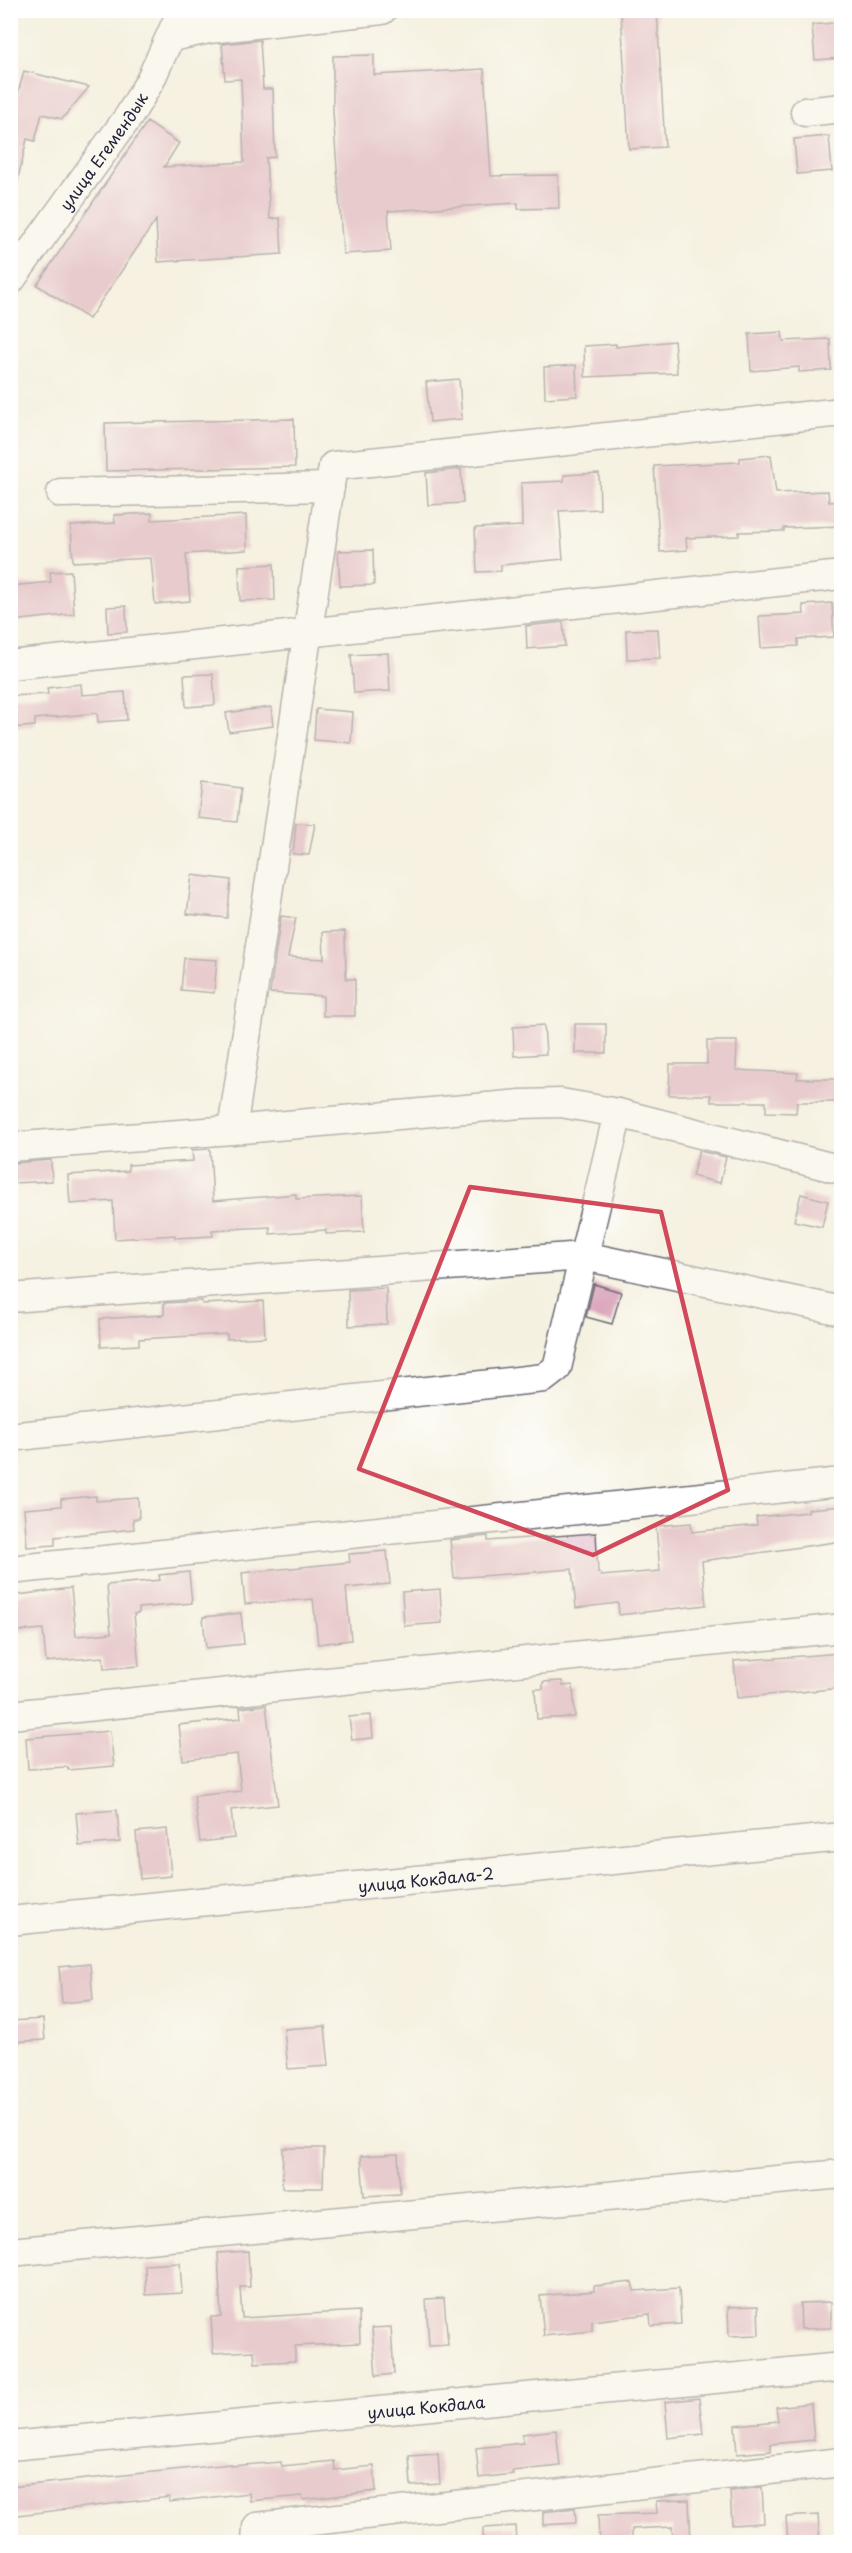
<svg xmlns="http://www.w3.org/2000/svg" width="852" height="2553" font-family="'Playpen Sans',sans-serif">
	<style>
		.building { fill: #d89fb6 }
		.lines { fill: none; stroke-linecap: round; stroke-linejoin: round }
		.minor-casing { stroke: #6c6a75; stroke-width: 31 }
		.minor { stroke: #fff; stroke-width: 28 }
		.marked { fill: none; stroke: #d1495b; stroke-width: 4.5; stroke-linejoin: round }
		.labels { text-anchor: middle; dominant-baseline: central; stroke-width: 4.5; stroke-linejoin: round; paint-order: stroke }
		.street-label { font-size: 16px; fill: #22223b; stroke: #fff }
	</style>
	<rect width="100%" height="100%" fill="#fff"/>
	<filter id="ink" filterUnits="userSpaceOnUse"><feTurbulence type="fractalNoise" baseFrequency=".0167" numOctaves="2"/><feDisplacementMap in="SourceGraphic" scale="12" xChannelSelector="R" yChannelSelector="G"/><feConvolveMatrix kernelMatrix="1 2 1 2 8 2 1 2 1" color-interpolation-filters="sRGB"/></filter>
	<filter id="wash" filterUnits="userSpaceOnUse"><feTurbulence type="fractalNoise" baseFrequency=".008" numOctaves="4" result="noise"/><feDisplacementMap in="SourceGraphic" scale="24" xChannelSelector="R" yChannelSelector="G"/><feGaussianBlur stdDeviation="1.35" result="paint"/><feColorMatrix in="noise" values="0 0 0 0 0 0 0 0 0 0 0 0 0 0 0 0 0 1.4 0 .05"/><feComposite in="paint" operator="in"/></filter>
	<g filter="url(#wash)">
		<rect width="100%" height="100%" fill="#f5f1e0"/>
		<g id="blocks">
			<!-- building -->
			<path class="building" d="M657,11L665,147L629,149L621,13Z
				M842,22V58L815,60L812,25Z
				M260,40L263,89H273L275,157L266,158L270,219L280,218L282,254L158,262L156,220L89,319L37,285L147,122L179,143L164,167L244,162L241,79L225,80L222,44Z
				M374,55V75L484,69L491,176L558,175L559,208L518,209V203L388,211L391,251L343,254L333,112V56Z
				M24,71L89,87L62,119L42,114L35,141L27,139L17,183L10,182V124Z
				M829,136L832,171L797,174L794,139Z
				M782,332L783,341L830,339L831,370L799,372V367L751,371L749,334Z
				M674,341L677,373L585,377L584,346L616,344V347Z
				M576,365L577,396L545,398L544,367Z
				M459,379L462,419L430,422L426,382Z
				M294,419L295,467L106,471L105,423Z
				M771,455L776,493L828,491L829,502L842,501V526L784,528V531L739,532V536L686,538L687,550L660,552L654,466L740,462V458Z
				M461,469L463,503L428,505L426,473Z
				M599,473L600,509L559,511L563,559L501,565V571L477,572L475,528L522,526L521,483L564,481V475Z
				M152,513V520L246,515L247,550L186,554L190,601L155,604L151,558L73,562L71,526L115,523L114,515Z
				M373,550L374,585L340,586L338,551Z
				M274,564L275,600L240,601L239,566Z
				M71,571L74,614L13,621L10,586L51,582L50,572Z
				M832,603L834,637L798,639V646L761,648L759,616L804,614L803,605Z
				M126,606L127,632L108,633L107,607Z
				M563,622L565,646L527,649L526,626Z
				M658,629L660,658L627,659L626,630Z
				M388,653L390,691L354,693L351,655Z
				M213,674L215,705L186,707L184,675Z
				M81,684L82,695L125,692L127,720L98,722L97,713L35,719V726L10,728V696L48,694L47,688Z
				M271,707L273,726L229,732L226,713Z
				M316,709L353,712L351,743L314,740Z
				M202,783L241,788L237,822L198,818Z
				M296,823L315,824L309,855L293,854Z
				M192,875L231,880L227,918L187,914Z
				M281,916L296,918L288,957L324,959L323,932L345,931L346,979H355V1016H323V996L270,993Z
				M184,958L217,960L214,993L181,990Z
				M575,1024H606V1053H575Z
				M544,1025L546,1054L514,1056L513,1027Z
				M707,1041H737L736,1070L798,1073L797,1079H842V1102H797L796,1113L766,1112V1102H711V1095H669L670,1064H707Z
				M210,1149L213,1201L296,1194V1199L362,1196L364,1232L326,1234V1230L270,1234V1227L212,1230L213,1236L175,1238V1235L115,1239L113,1201L70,1204L68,1175L128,1171V1165L193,1161L192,1150Z
				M699,1151L726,1157L720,1183L692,1176Z
				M51,1160L52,1181L14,1183L13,1163Z
				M801,1194L828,1201L822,1227L794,1221Z
				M594,1284L621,1292L612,1324L586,1317Z
				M386,1288L387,1324L349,1326L348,1290Z
				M202,1301V1304L263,1301L265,1337L227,1339V1334L139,1339V1345L101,1347L100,1319L164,1315V1303Z
				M96,1496V1501L138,1498L139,1519H133L134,1529L55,1537V1545L27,1547L24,1509L61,1506V1499Z
				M842,1506V1541L702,1561L706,1605L619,1615L618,1603L576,1608L572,1569L454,1578L450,1540L488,1536V1541L596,1533L598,1573H601V1576L660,1571L656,1526L691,1523L692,1532L757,1525L756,1517L808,1512V1509Z
				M387,1551L390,1584L346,1588L351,1640L318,1644L313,1599L245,1604L242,1573L350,1562L349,1554Z
				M189,1572L192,1603L139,1608V1613L134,1614L139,1666L104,1669L103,1657L46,1662L43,1629L10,1632V1596L71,1588L76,1636L111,1633L107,1585L160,1580L159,1575Z
				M440,1589L442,1623L404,1626L402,1592Z
				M241,1613L244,1644L206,1648L203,1617Z
				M842,1653V1688L737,1698L734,1661Z
				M562,1681L563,1686L573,1685L575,1717L537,1719L535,1689H543V1682Z
				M266,1705L278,1805L231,1810L234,1838L200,1842L194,1796L241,1791L237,1754L183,1760L179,1725L241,1718L240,1708Z
				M371,1715L373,1738L352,1740L349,1717Z
				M110,1731L114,1766L68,1770V1767L28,1769L26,1738Z
				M117,1810L120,1842L79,1846L76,1813Z
				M167,1829L171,1876L140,1879L136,1832Z
				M90,1964L93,2000L62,2003L59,1967Z
				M43,2019L45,2040L10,2042V2021Z
				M325,2026L329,2066L288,2069L284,2029Z
				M283,2148H324L323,2188H282Z
				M398,2154L400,2194L364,2196L361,2156Z
				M248,2251L250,2287H240L242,2318L359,2311L360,2343L295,2346V2361L255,2363L254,2351L213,2353L211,2317H221L218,2253Z
				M180,2263L182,2293L146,2295L145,2265Z
				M632,2282L634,2291L679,2288L681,2324L651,2326L650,2314L592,2321V2331L544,2336L540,2296L594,2291V2286Z
				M444,2298L448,2345L429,2346L426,2299Z
				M831,2302V2328L801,2329L800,2303Z
				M758,2306L759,2335L729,2336L728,2307Z
				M391,2327L394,2374L376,2376L372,2328Z
				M699,2398L703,2434L668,2438L665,2402Z
				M811,2403L814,2440L771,2444V2451L737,2454L735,2425L778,2421L776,2407Z
				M556,2430L560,2466L512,2471L513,2474L479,2478L476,2448L523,2443L522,2434Z
				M438,2454L440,2484L411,2486L409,2456Z
				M334,2461L335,2470L374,2466L376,2491L303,2500L302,2496L250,2501L249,2493L169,2502V2497L10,2516V2487L230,2464V2466L281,2462L282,2466Z
				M762,2487L764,2523L732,2525L730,2491Z
				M689,2500L691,2542H673L672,2527L632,2529V2540L599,2542L598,2515L657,2513L656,2501Z
				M575,2508L576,2523L543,2525V2512Z
				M818,2515L820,2542H788L786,2517Z
				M515,2526L516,2542H483V2528Z"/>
		</g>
	</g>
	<g filter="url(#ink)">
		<use href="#blocks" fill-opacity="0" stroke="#6c6a75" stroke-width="1.5"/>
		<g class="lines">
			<!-- minor casing -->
			<g class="minor-casing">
				<g id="minor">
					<path d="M171,37L209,29L382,10"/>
					<path d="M805,112L842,108"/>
					<path id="s1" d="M10,281L129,116L150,81L182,10"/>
					<path d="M61,493L330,487"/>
					<path d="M10,665L842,575"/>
					<path d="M232,1130L333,466L842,412"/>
					<path d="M10,1147L232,1130L521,1104L561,1103L618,1113L842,1170"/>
					<path d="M10,1298L584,1256L842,1311"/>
					<path d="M10,1437L544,1378L557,1368L618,1113"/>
					<path d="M10,1570L842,1482"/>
					<path d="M10,1715L842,1628"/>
					<path id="s2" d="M10,1921L842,1837"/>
					<path d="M10,2252L842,2174"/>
					<path id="s3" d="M10,2446L842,2367"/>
					<path d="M256,2542L257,2527L842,2462"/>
				</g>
			</g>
			<!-- minor -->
			<use href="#minor" class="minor"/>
		</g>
	</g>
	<!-- marked area -->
	<path d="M0 0H852V2553H0ZM470,1187L661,1212L728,1490L593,1555L359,1469Z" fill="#f5f1e0" fill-opacity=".55" fill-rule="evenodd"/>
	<path class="marked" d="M470,1187L661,1212L728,1490L593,1555L359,1469Z"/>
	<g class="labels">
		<!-- street labels -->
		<g class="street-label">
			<text stroke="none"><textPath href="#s1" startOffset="160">улица Егемендык</textPath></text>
			<text stroke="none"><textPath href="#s2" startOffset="418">улица Кокдала-2</textPath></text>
			<text stroke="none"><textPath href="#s3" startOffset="418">улица Кокдала</textPath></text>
		</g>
	</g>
	<!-- margin -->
	<rect width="852" height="2553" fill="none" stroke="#fff" stroke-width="36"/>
</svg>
